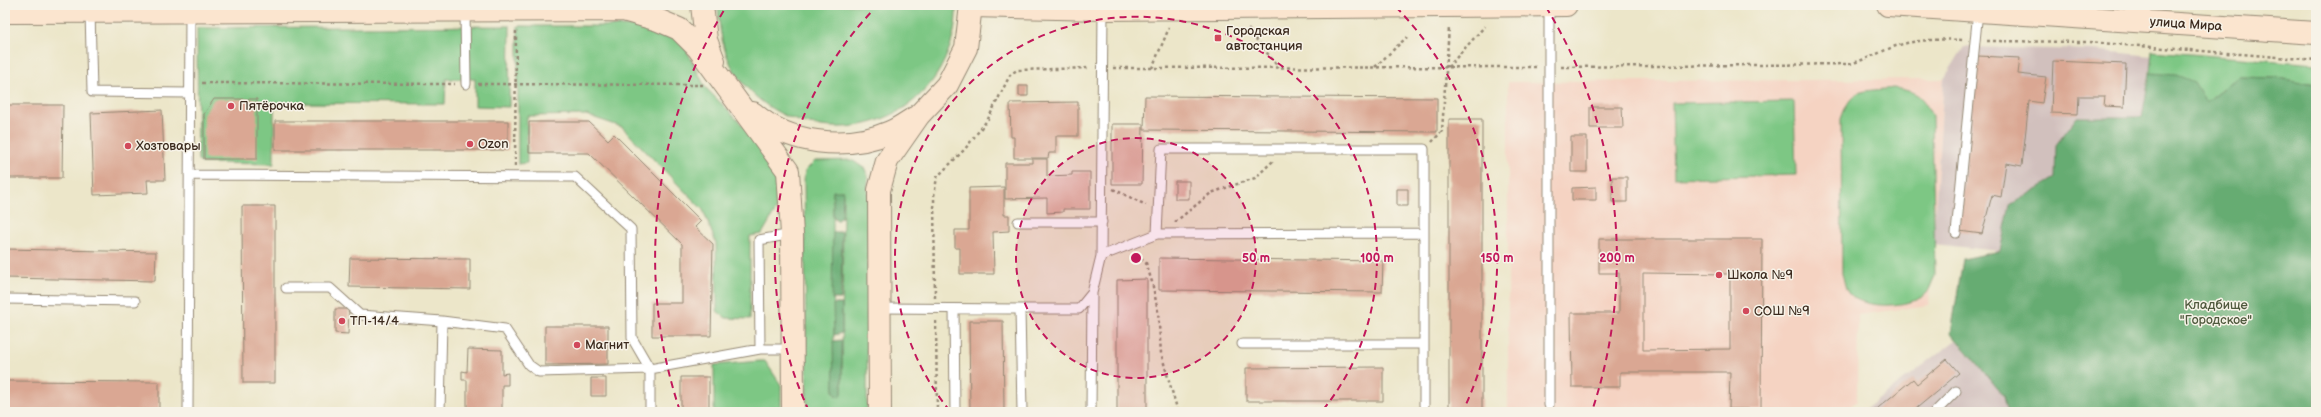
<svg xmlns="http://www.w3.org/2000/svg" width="2321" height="417" font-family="'Balsamiq Sans',sans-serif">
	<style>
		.built { fill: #f5d3c2 }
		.industrial { fill: #d1c0bd }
		.green { fill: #7dc784; stroke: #5c7851; fill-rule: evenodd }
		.forest { fill: #66ac72; stroke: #506b48 }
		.building { fill: #daa793; fill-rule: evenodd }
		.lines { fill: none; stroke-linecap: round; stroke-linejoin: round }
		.service-casing { stroke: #948874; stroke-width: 11 }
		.secondary-casing { stroke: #948874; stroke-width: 24 }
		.path { stroke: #948874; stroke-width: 2.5; stroke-dasharray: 3 3; stroke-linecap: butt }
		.service { stroke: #fff; stroke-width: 9 }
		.secondary { stroke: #fbe5cf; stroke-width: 22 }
		.ring { fill: none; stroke: #c2185b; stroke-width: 2; stroke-dasharray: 7 5 }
		.poi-dot { fill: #d1495b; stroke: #f7f3e8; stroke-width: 1.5 }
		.labels { text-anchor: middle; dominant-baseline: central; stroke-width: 3; stroke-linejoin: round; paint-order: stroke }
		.street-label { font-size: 13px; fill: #3b2a1e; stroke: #f7f3e8 }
		.poi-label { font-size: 13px; fill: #3b2a1e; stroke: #f7f3e8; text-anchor: start }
		.park-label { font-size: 13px; fill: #4f593d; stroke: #f7f3e8 }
		.centre { fill: #c2185b; stroke: #f7f3e8; stroke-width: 2 }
		.ring-label { font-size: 12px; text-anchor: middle; font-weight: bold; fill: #c2185b; stroke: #f7f3e8; stroke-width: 3; stroke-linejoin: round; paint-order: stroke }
	</style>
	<rect width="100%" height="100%" fill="#f7f3e8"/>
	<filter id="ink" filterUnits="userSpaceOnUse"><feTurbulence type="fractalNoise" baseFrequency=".025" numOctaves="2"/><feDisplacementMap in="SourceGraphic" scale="8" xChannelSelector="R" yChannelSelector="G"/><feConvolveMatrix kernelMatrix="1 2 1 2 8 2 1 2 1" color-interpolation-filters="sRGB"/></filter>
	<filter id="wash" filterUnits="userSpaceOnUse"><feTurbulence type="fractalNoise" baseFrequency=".012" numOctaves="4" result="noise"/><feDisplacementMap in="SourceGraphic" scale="16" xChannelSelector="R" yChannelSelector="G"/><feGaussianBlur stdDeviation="0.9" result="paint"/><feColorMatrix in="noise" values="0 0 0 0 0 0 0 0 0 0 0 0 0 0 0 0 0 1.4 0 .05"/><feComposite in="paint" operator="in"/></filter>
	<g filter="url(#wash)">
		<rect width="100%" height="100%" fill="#ece6c9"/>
		<!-- built -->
		<path class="built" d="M1944,79L1929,305L1858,315L1857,401L1843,412H1508V82Z"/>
		<!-- industrial -->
		<path class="industrial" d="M1964,47L2093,50L2152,56L2142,117H2077L2056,145L2055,178L2010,205L2000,251L1933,244L1944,79Z
			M1956,340L2004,396L2008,412H1862Z"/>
		<!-- green -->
		<path class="green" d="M718,5H956C957,28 951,49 940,69C897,146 782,146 735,72C722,51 719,28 718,5Z
			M510,26L509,107L475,106V79H446L445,104L274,103V164L201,163L198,160L197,28Z
			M518,26H650L679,35L705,87L771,154L780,203L762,234L750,236V319L726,318L717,311L716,243L703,210L622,127L586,115L527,116V163L518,164Z
			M2152,51L2316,64V84L2276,78L2238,77L2206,102L2150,73Z
			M1894,88C1918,92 1922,95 1932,116L1935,276C1932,281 1930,289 1927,293C1912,308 1864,310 1849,294C1845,290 1844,279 1842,274L1841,119C1852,86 1863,92 1894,88Z
			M1794,101L1796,175L1674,178L1672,103Z
			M852,160L865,169L868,177L867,412H807L804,177L805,171L815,161ZM843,191L842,394L838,397L834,392L833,216V192Z
			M760,361H765L781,385V412H714V365Z"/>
		<!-- forest -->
		<path class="forest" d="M2150,73L2176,75L2194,82L2206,102L2238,77L2276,78L2316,84V412H2008L2004,396L1951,333L1963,259L2000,251L2010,205L2055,178L2056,145L2077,117H2142Z
			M833,191H843L842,217L837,221L833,216Z
			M833,232H842L841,299H832Z
			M833,304H842V333L834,335Z
			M842,340V394L838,397L834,392L833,341Z"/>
		<g id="blocks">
			<!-- building -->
			<path class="building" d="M1978,56L2020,58L2018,74L2046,77L2042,103L2029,101L2022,166L2006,163L2001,197L1992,195L1982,234L1959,231Z
				M2053,61L2126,64L2124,107L2104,106L2105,96H2079L2078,114L2051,113Z
				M1019,86H1028V96H1019Z
				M1145,96L1437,98V132L1144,130Z
				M214,99H257V159H204V114Z
				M1078,102V136H1056V153H1049L1048,158H1014V137H1011L1010,103Z
				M5,105H63L62,178H5Z
				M1590,107H1622L1623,128H1590Z
				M162,110L165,180H147L148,193L94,195L91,113Z
				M1449,119H1482V412H1449Z
				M275,121H508V150H275Z
				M529,122H589L608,140L614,134L701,221L695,227L713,244L711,336H652V303H682V244L589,153H529Z
				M1112,124H1143L1142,184H1112Z
				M1571,137H1587V172H1571Z
				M1032,159H1047V176L1072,175V172H1090V209H1063V212L1047,213V198L1005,199V163H1032Z
				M1612,177H1627V202H1612Z
				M1175,181H1189V199H1175Z
				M1004,187V215H1009V231L993,232L994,274H960V248H955V230H969V188Z
				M1596,187V200H1572V188Z
				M1397,189H1408V206H1397Z
				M242,206H275V383H243Z
				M1599,239H1762L1761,409H1729L1730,372H1620V387H1572L1571,313H1619V273H1599ZM1643,273L1730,274V349L1643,350Z
				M5,249L156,252L155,281L5,278Z
				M350,258L470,259V289L349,287Z
				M1159,258L1383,261L1382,292L1159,290Z
				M1147,279V412H1117V280Z
				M335,309H349L348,334L335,333Z
				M969,321H1003L1004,412H970Z
				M545,326H608V364L545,365Z
				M468,349L502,350V374L508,373V385H502V412H467V380H462V371L467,372Z
				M1947,359L1959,373L1912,412H1873L1913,379L1917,384Z
				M1383,367V401H1246V368Z
				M681,377H709V412H681Z
				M591,378H606V396H591Z
				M5,381L159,382V412L5,411Z"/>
		</g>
	</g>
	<g filter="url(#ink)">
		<use href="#blocks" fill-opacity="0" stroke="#948874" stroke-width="1"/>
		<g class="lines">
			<!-- service casing -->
			<g class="service-casing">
				<path id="service" d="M1549,5V405
					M465,10L466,84
					M90,11L92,92L189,93
					M2145,22L2146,5
					M189,175L575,177L631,229L632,338L650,369L539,372L529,365L505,329L442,321L440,412
					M1018,222H1102
					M1424,233V405
					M1956,233L1978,11
					M1101,256L1157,234L1424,233V149H1161L1157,234
					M286,288H330L360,315L442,321
					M5,299L135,301
					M880,308L1020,309
					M954,309L955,412
					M1242,344H1424
					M760,349L759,240L792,234
					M188,412L190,11
					M650,412V369L760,349H792
					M1022,412L1020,309H1079L1092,293L1101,256L1103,9
					M1091,412L1092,293
					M1935,412L1956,391"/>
			</g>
			<!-- secondary casing -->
			<g class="secondary-casing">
				<path id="secondary" d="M702,5L706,40L714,61
					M1888,5L2316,33
					M972,6L1103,9L1566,5
					M5,12L623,10L658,20L679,29L698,48L788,171L792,234L793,412
					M753,113C788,144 846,151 890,132C898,129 906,123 914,118
					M880,412L879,190L887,161L919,115L947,85L966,48L971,5"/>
			</g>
			<!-- path -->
			<path class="path" d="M1248,29L1279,68
				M1987,41L2088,42L2316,60
				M1375,67L1407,37
				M1448,67L1485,26
				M1561,67L1849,64C1865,60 1878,53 1893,47C1915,39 1942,39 1964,40
				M1113,68L1536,67
				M1152,68L1169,28
				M202,83L455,84
				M478,84L703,85
				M1432,142L1442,131L1449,27
				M515,166L516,29
				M1113,189L1146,205
				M1175,222L1211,193L1255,178L1273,161
				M1136,255L1146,263L1152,282L1158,311L1161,353L1178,412
				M935,298L934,196L937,177L965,149L988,119L1010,75L1017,70L1090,68
				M936,321L937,412"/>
			<!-- service -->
			<use href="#service" class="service"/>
			<!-- secondary -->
			<use href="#secondary" class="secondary"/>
		</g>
	</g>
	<!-- distance rings -->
	<circle cx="1136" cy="258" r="120" fill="#c2185b" fill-opacity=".12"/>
	<g class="ring">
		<circle cx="1136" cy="258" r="120"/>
		<path d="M950 411A241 241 0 1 1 1322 411"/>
		<path d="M809 411A361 361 0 0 1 876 7M1396 7A361 361 0 0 1 1463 411"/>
		<path d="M680 411A481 481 0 0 1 726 7M1546 7A481 481 0 0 1 1592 411"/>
	</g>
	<!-- markers -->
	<g class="poi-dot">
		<rect x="1214" y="34" width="8" height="8" rx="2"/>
		<circle cx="231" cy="106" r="4"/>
		<circle cx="470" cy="144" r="4"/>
		<circle cx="128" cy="146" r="4"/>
		<circle cx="1719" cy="275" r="4"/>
		<circle cx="1746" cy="311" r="4"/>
		<circle cx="342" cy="321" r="4"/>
		<circle cx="577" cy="345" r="4"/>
	</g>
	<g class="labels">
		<!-- street labels -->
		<g class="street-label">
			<text transform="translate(2186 24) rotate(4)">улица Мира</text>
		</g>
		<!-- poi labels -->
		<g class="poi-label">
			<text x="1226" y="31">Городская<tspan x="1226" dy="15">автостанция</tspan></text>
			<text x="239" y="106">Пятёрочка</text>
			<text x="478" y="144">Ozon</text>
			<text x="136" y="146">Хозтовары</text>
			<text x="1727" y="275">Школа №9</text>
			<text x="1754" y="311">СОШ №9</text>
			<text x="350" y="321">ТП-14/4</text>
			<text x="585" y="345">Магнит</text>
		</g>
		<!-- park labels -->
		<g class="park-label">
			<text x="2216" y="305">Кладбище<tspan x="2216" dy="15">"Городское"</tspan></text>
		</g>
	</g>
	<circle cx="1136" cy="258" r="6" class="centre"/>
	<g class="ring-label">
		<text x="1256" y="262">50 m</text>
		<text x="1377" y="262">100 m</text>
		<text x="1497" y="262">150 m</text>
		<text x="1617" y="262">200 m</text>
	</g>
	<!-- margin -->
	<rect width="2321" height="417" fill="none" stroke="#f7f3e8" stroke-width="20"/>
</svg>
